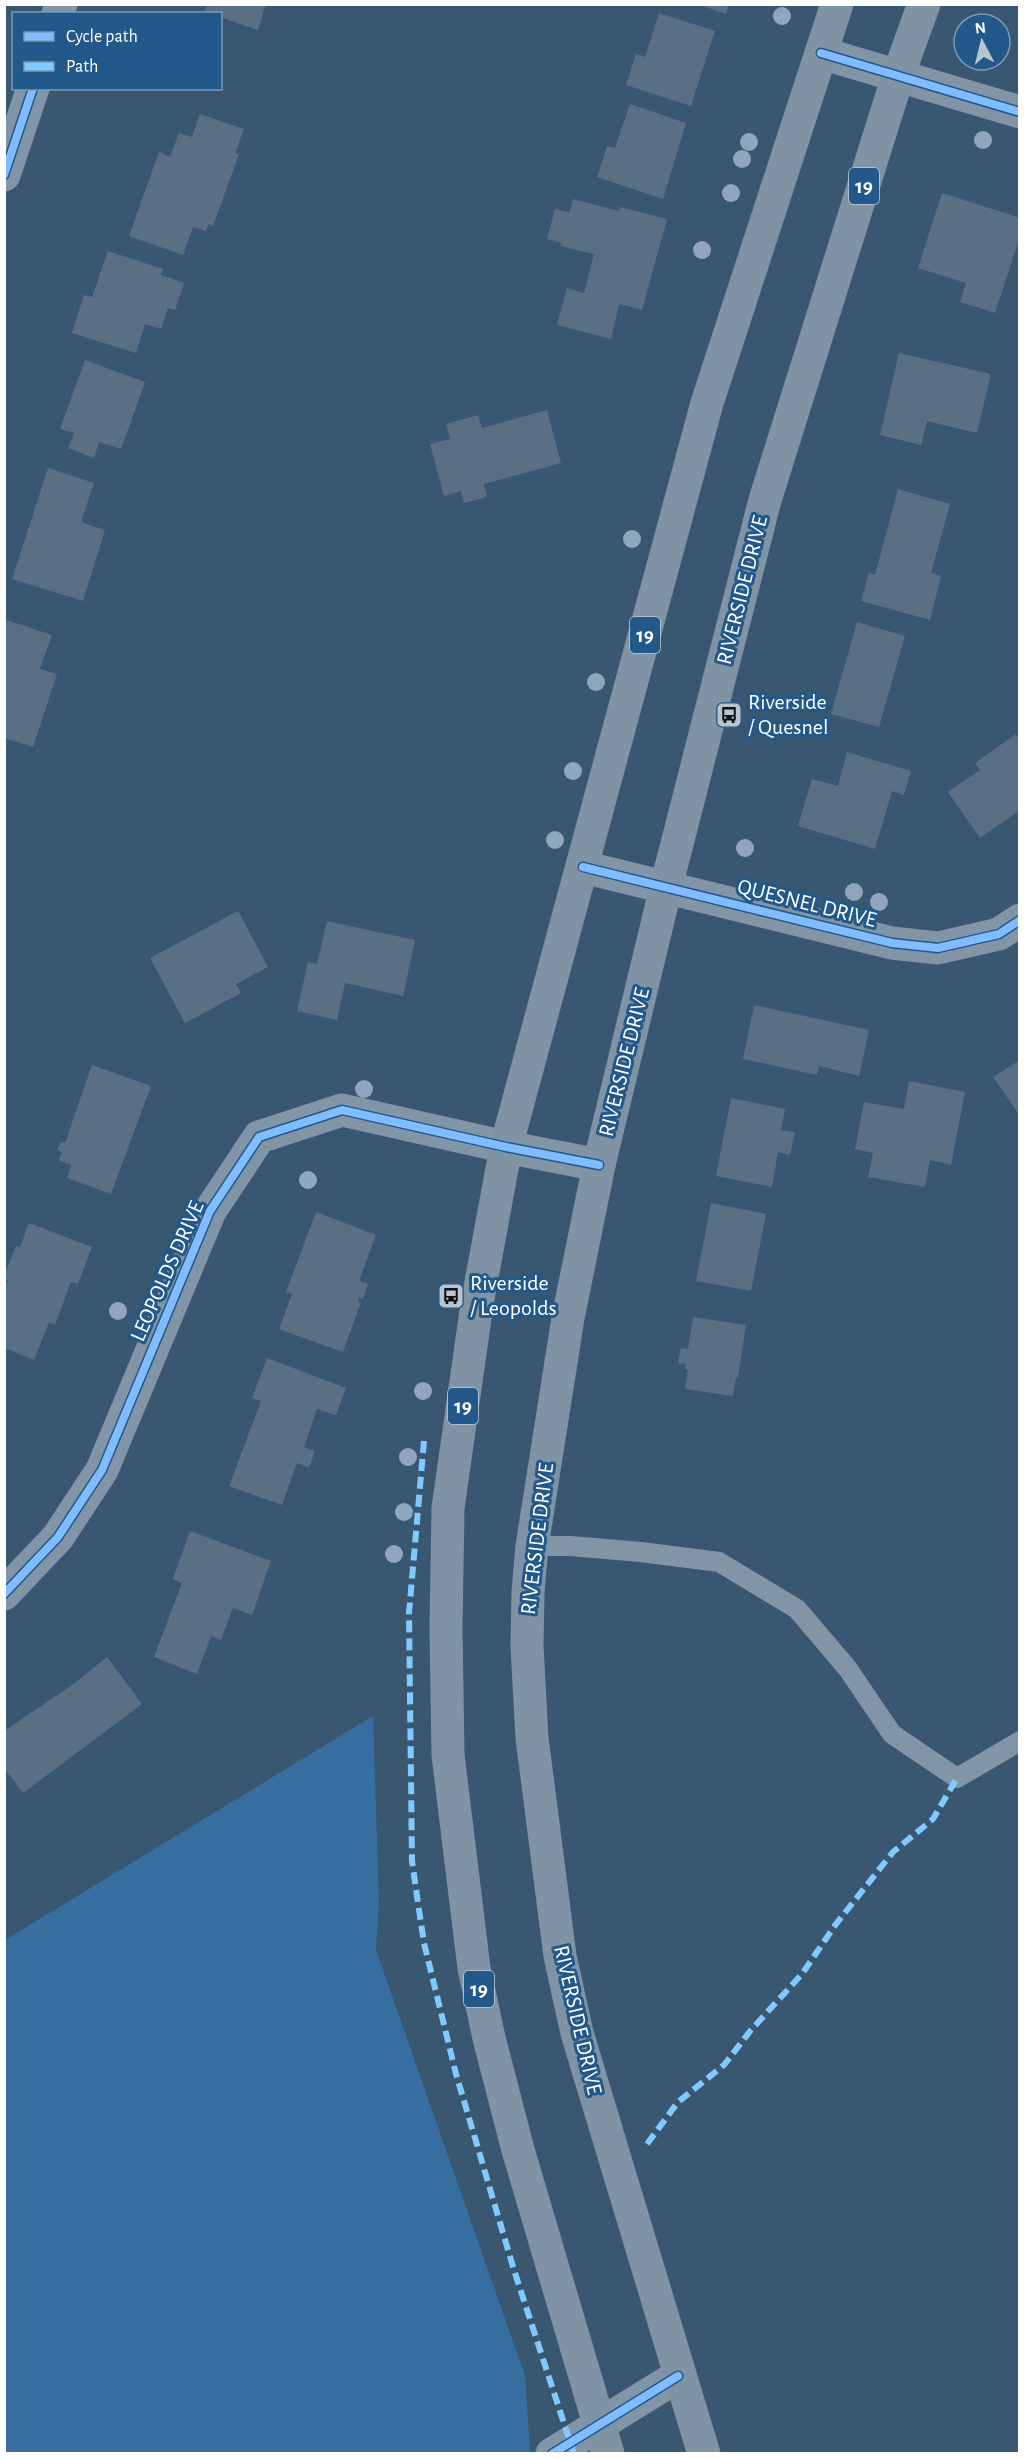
<svg xmlns="http://www.w3.org/2000/svg" width="1024" height="2458" font-family="'Alegreya Sans',sans-serif">
	<style>
		.green { fill: #376ea0 }
		.building { fill: #586f84 }
		.lines { fill: none; stroke-linecap: round; stroke-linejoin: round }
		.lane { stroke: #8195a7; stroke-width: 20 }
		.street { stroke: #8195a7; stroke-width: 33 }
		.primary { stroke: #8093a5; stroke-width: 33 }
		.quiet { stroke: #80caff; stroke-width: 6; stroke-dasharray: 12 6; stroke-linecap: butt }
		.cycleway-casing { stroke: #22588a; stroke-width: 11 }
		.cycleway { stroke: #80bcff; stroke-width: 8 }
		.tree { fill: #8fa6bc }
		.labels { text-anchor: middle; dominant-baseline: central; stroke-width: 6; stroke-linejoin: round; paint-order: stroke }
		.shield { fill: #22588a; stroke: #bdcddc; stroke-width: 1.5 }
		.shield-label { font-size: 21px; font-weight: bold; fill: #fff }
		.street-label { font-size: 22px; fill: #fff; stroke: #22588a }
		.poi-label { font-size: 22px; fill: #fff; stroke: #22588a; text-anchor: start }
	</style>
	<rect width="100%" height="100%" fill="#3a5772"/>
	<!-- green -->
	<path class="green" d="M373,1716L379,1904L376,1950L525,2376L530,2453H5V1940Z"/>
	<!-- building -->
	<path class="building" d="M207,4H266L258,30L220,17V14L205,11Z
		M697,4H729L726,14Z
		M659,13L715,31L691,106L626,85L636,54L645,57Z
		M630,104L686,123L663,199L597,177L607,146L615,148Z
		M200,114L244,129L235,153L239,154L213,226L209,224L206,231L193,227L183,255L129,236L159,152L170,157L179,133L192,137Z
		M942,193L1020,218V237L995,313L960,302L966,283L918,268Z
		M573,199L619,211L620,207L667,219L642,310L619,304L611,339L557,325L567,288L584,293L594,254L560,246L561,243L547,239L555,209L569,212Z
		M108,251L163,269L161,275L184,283L175,310L168,308L161,329L145,324L136,353L72,333L84,295L92,297Z
		M899,353L991,374L977,433L927,421L921,445L880,435Z
		M85,360L145,382L121,449L99,442L94,458L68,448L74,433L60,429Z
		M547,410L561,463L484,484L487,497L464,503L461,491L444,496L430,444L450,439L446,424L478,415L482,428Z
		M48,468L94,483L81,522L105,530L83,601L12,579Z
		M898,489L950,504L931,573L941,576L930,620L861,601L869,573L875,575Z
		M4,619L52,635L40,669L57,674L33,747L4,738Z
		M857,622L905,636L879,727L831,714Z
		M1016,734L1017,737L1020,736V810L980,838L948,792L980,770L975,763Z
		M847,752L911,771L904,795L892,791L875,849L798,826L812,779L838,786Z
		M238,911L268,967L236,984L241,993L185,1023L150,958Z
		M327,921L415,940L403,996L345,983L337,1020L297,1011L308,962L317,964Z
		M754,1005L869,1030L859,1076L819,1066L817,1075L743,1059Z
		M1020,1060V1116L993,1077Z
		M92,1065L151,1086L111,1194L67,1178L71,1165L59,1160L62,1152L57,1150L61,1142L65,1143Z
		M909,1081L965,1092L951,1165L930,1160L925,1187L868,1177L873,1153L855,1149L864,1102L904,1109Z
		M731,1098L785,1109L781,1130L795,1132L790,1155L778,1152L772,1187L716,1176Z
		M711,1203L766,1214L751,1291L696,1281Z
		M316,1212L376,1235L359,1281L368,1284L363,1299L359,1297L358,1301L361,1302L343,1352L279,1329L292,1294L286,1292Z
		M29,1223L92,1247L78,1284L71,1282L55,1325L49,1322L34,1360L4,1348V1288L8,1280L4,1279V1276L16,1246L20,1247Z
		M693,1317L746,1325L738,1377H736L733,1396L685,1389L688,1370L685,1369L686,1364L678,1363L681,1348L688,1349Z
		M267,1358L346,1388L336,1415L317,1409L304,1447L315,1451L309,1468L297,1463L282,1505L229,1486L261,1401L252,1398Z
		M190,1531L271,1561L252,1615L233,1608L221,1640L211,1636L197,1674L154,1657L182,1583L173,1579Z
		M107,1657L142,1704L23,1793L4,1768V1731L72,1685Z"/>
	<g class="lines">
		<!-- lane -->
		<path class="lane" d="M532,1546H570L641,1552L719,1562L797,1609L848,1669L892,1734L957,1778L1020,1741"/>
		<!-- street -->
		<path class="street" d="M58,14L61,4
			M821,53L1020,112
			M4,175L33,88
			M583,867L892,943L938,948L999,934L1020,920
			M4,1594L58,1537L102,1470L210,1211L259,1137L342,1110L506,1147L599,1165
			M552,2454L678,2376"/>
		<!-- primary -->
		<path class="primary" d="M608,2454L518,2150L489,2038L474,1968L448,1755L446,1629L448,1508L477,1304L506,1147L707,403L837,4
			M704,2454L577,2033L560,1956L532,1738L527,1647L528,1592L532,1546L568,1318L599,1165L666,887L765,500L898,76L924,4"/>
		<!-- quiet -->
		<path class="quiet" d="M424,1441L409,1613L412,1861L418,1903L424,1943L456,2074L514,2270L574,2454
			M647,2144L678,2102L724,2065L751,2030L802,1974L836,1924L893,1852L933,1819L957,1778"/>
		<!-- cycleway casing -->
		<g class="cycleway-casing">
			<path id="cycleway" d="M821,53L1020,112
				M4,175L33,88
				M583,867L892,943L938,948L999,934L1020,920
				M4,1594L58,1537L102,1470L210,1211L259,1137L342,1110L506,1147L599,1165
				M552,2454L678,2376"/>
		</g>
		<!-- cycleway -->
		<use href="#cycleway" class="cycleway"/>
	</g>
	<!-- trees -->
	<g class="tree">
		<circle cx="782" cy="16" r="9"/>
		<circle cx="983" cy="140" r="9"/>
		<circle cx="749" cy="142" r="9"/>
		<circle cx="742" cy="159" r="9"/>
		<circle cx="731" cy="193" r="9"/>
		<circle cx="702" cy="250" r="9"/>
		<circle cx="632" cy="539" r="9"/>
		<circle cx="596" cy="682" r="9"/>
		<circle cx="573" cy="771" r="9"/>
		<circle cx="555" cy="840" r="9"/>
		<circle cx="745" cy="848" r="9"/>
		<circle cx="854" cy="892" r="9"/>
		<circle cx="879" cy="902" r="9"/>
		<circle cx="364" cy="1089" r="9"/>
		<circle cx="308" cy="1180" r="9"/>
		<circle cx="118" cy="1311" r="9"/>
		<circle cx="423" cy="1391" r="9"/>
		<circle cx="408" cy="1457" r="9"/>
		<circle cx="404" cy="1512" r="9"/>
		<circle cx="394" cy="1554" r="9"/>
	</g>
	<!-- icons -->
	<defs>
		<g id="bus-square" transform="scale(1.35)"><rect x="-9" y="-9" width="18" height="18" rx="4" fill="#bac4ce" stroke="#22588a"/><path d="M-5-6H5V4H4V6H2V4H-2V6H-4V4H-5ZM-3.5-4V0h7V-4ZM-3.5 1.2v1.5H-2V1.2ZM2 1.2v1.5H3.5V1.2Z" fill="#111"/></g>
	</defs>
	<g fill-rule="evenodd">
		<use href="#bus-square" x="729" y="715"/>
		<use href="#bus-square" x="451" y="1296"/>
	</g>
	<g class="labels">
		<!-- shield labels -->
		<g class="shield">
			<rect x="849" y="168" width="30" height="36" rx="4.5"/>
			<rect x="630" y="617" width="30" height="36" rx="4.5"/>
			<rect x="448" y="1388" width="30" height="36" rx="4.5"/>
			<rect x="464" y="1971" width="30" height="36" rx="4.5"/>
		</g>
		<g class="shield-label">
			<text x="864" y="186">19</text>
			<text x="645" y="635">19</text>
			<text x="463" y="1406">19</text>
			<text x="479" y="1989">19</text>
		</g>
		<!-- street labels -->
		<g class="street-label">
			<text transform="translate(742 590) rotate(-76)">RIVERSIDE DRIVE</text>
			<text transform="translate(807 903) rotate(14)">QUESNEL DRIVE</text>
			<text transform="translate(624 1062) rotate(-76)">RIVERSIDE DRIVE</text>
			<text transform="translate(167 1271) rotate(-66)">LEOPOLDS DRIVE</text>
			<text transform="translate(537 1539) rotate(-83)">RIVERSIDE DRIVE</text>
			<text transform="translate(578 2020) rotate(77)">RIVERSIDE DRIVE</text>
		</g>
		<!-- poi labels -->
		<g class="poi-label">
			<text x="748" y="702">Riverside<tspan x="748" dy="25">/ Quesnel</tspan></text>
			<text x="470" y="1283">Riverside<tspan x="470" dy="25">/ Leopolds</tspan></text>
		</g>
	</g>
	<!-- border -->
	<rect width="1024" height="2458" fill="none" stroke="#ffffff" stroke-width="12"/>
	<!-- legend -->
	<rect x="12" y="12" width="210" height="78" fill="#22588a" stroke="#7a9bb9" stroke-width="1.5"/>
	<rect x="24" y="32" width="30" height="9" fill="#80bcff" stroke="#7a9bb9" stroke-width="1.5"/>
	<text x="66" y="42" font-size="18" fill="#ffffff">Cycle path</text>
	<rect x="24" y="62" width="30" height="9" fill="#80caff" stroke="#7a9bb9" stroke-width="1.5"/>
	<text x="66" y="72" font-size="18" fill="#ffffff">Path</text>
	<!-- north arrow -->
	<g transform="translate(982 42) rotate(353)"><circle r="28" fill="#22588a" stroke="#7a9bb9" stroke-width="1.5"/>
	<path d="M0-4.5L10 22L0 15L-10 22Z" fill="#bac4ce"/>
	<text y="-9" font-size="16" font-weight="bold" text-anchor="middle" fill="#ffffff">N</text>
	</g>
</svg>
